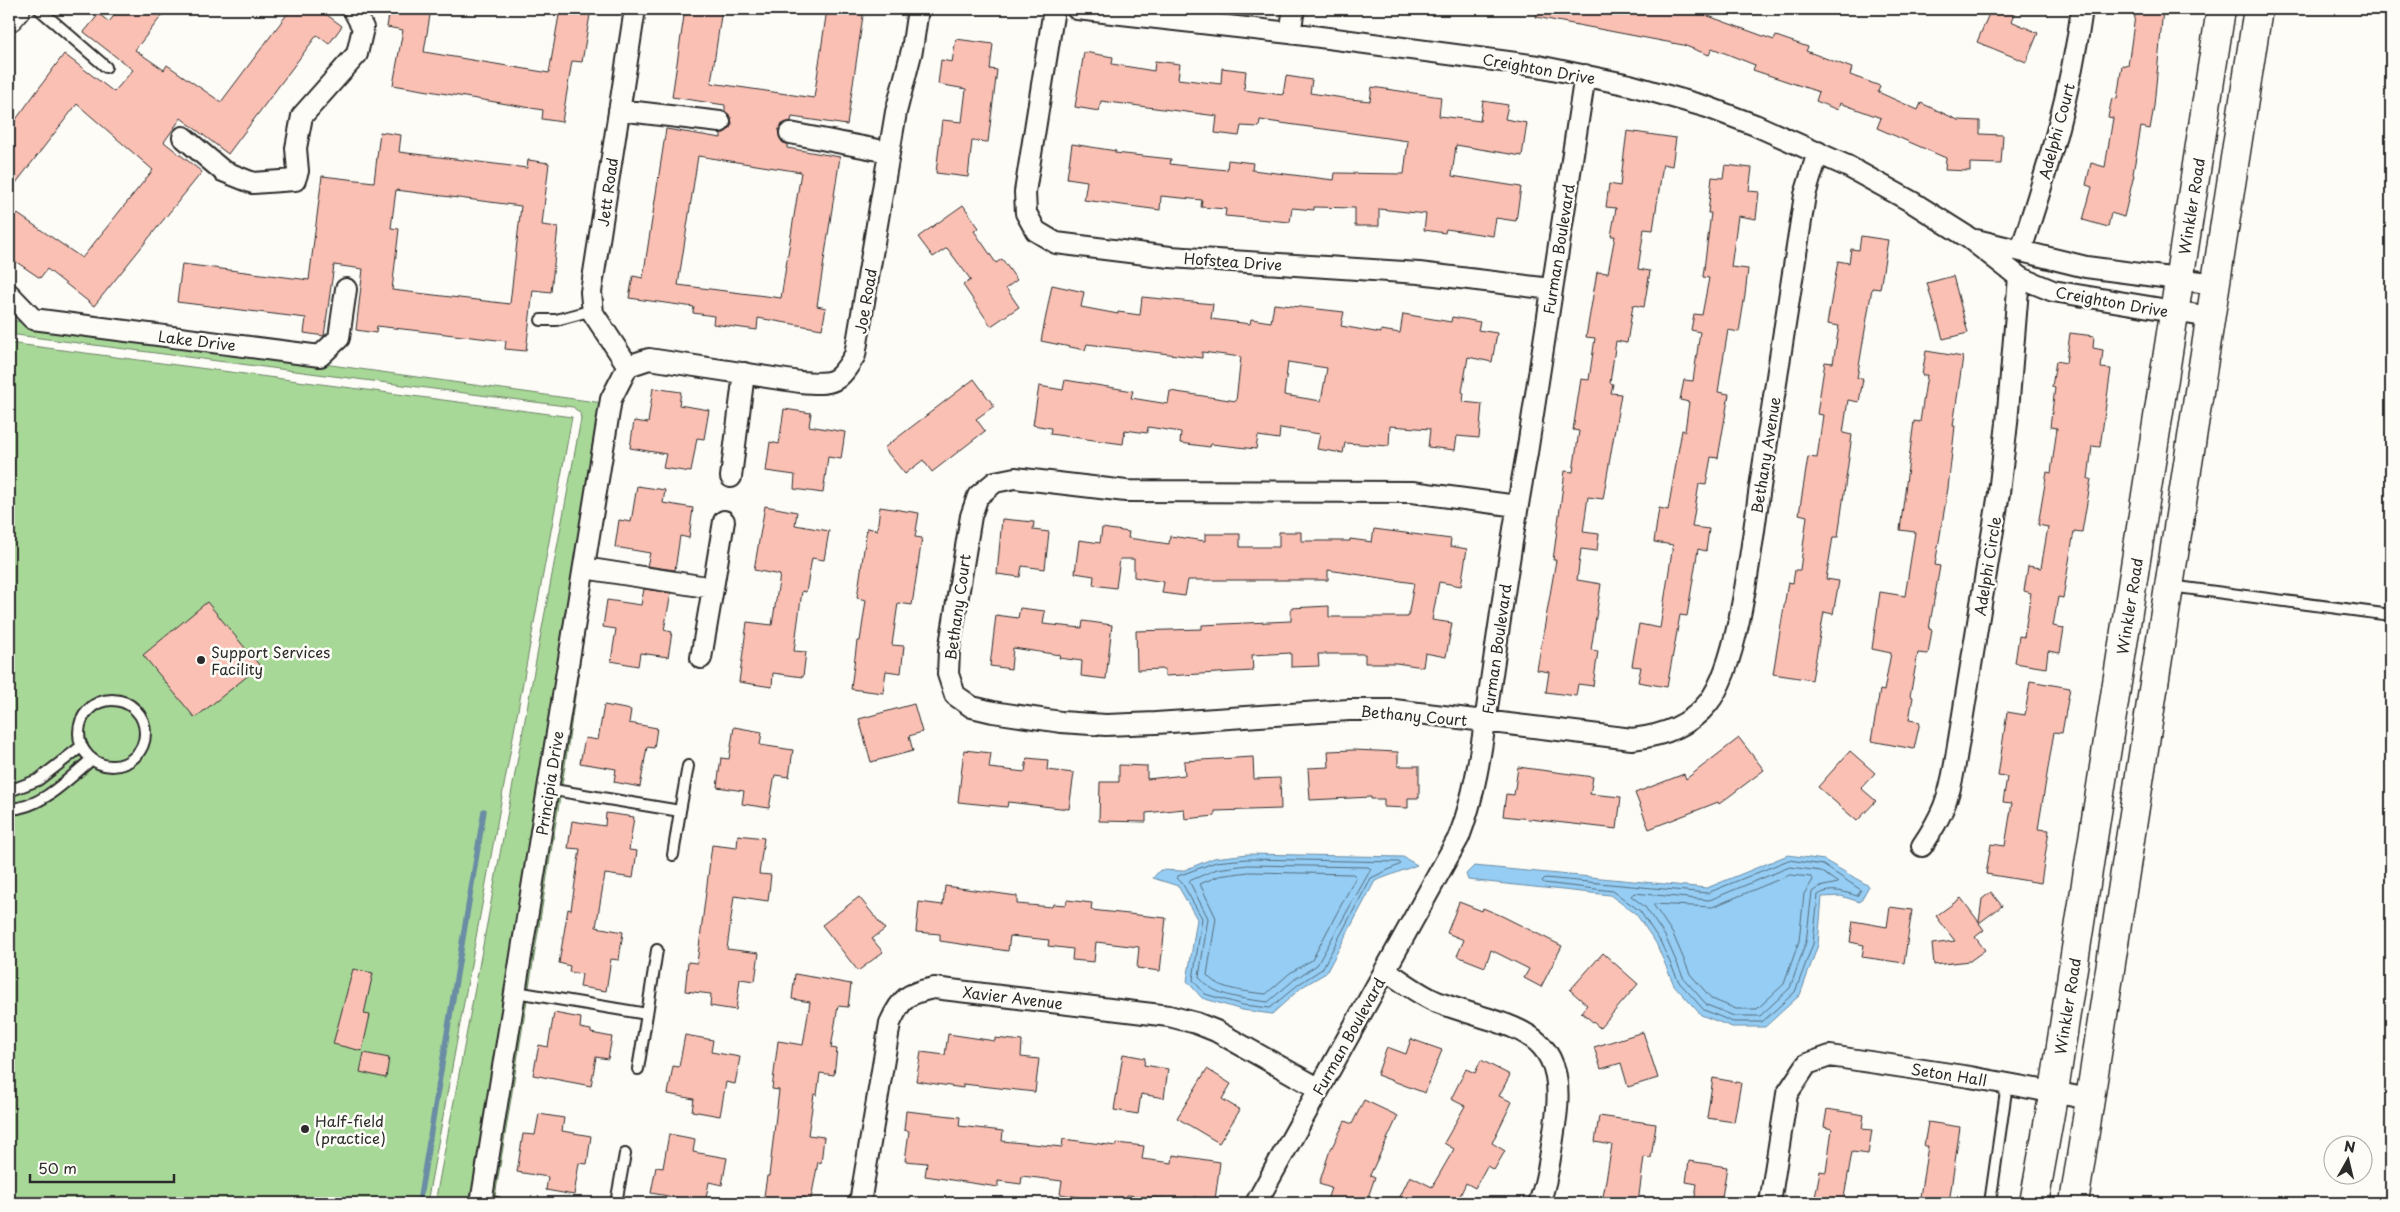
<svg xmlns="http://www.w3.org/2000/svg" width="2400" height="1212" font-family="'Playpen Sans',sans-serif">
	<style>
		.green { fill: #a8d898; stroke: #6a8262 }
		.water { fill: #95cdf4; stroke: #6b8ca4 }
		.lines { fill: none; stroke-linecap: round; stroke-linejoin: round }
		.shore { stroke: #556c7b; stroke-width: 1 }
		.stream { stroke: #6b8ca4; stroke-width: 5.5 }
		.building { fill: #fbc0b4; stroke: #2b2b2b; fill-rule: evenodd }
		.lane-casing { stroke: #2b2b2b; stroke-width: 14 }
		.street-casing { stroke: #2b2b2b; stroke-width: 24 }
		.secondary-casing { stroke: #2b2b2b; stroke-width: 31 }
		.lane { stroke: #fdfcf7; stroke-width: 10 }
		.street { stroke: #fdfcf7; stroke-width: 20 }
		.secondary { stroke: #fdfcf7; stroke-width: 28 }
		.poi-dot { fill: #2b2b2b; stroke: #fdfcf7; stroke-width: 2 }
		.labels { text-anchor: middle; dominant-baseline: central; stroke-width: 5; stroke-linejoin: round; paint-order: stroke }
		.street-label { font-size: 15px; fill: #2b2b2b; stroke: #fdfcf7 }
		.poi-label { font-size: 15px; fill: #2b2b2b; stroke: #fdfcf7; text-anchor: start }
	</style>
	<rect width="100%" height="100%" fill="#fdfcf7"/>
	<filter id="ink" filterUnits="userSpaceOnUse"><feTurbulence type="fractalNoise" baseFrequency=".02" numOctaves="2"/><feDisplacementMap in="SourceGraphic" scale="10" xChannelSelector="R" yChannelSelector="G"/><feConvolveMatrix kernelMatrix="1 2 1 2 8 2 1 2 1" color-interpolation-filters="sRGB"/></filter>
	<g filter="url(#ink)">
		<!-- green -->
		<path class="green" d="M9,320L617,405L565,766L494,1203H435L581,419L580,413L573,407L9,334Z
			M9,343L572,417L427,1203H9Z"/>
		<!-- water -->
		<path class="water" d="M1248,854L1403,857L1417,865L1375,881L1326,973L1302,987L1272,1014L1242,1010L1202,998L1187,981L1197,919L1178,886L1153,878L1160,870L1182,871L1214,858Z
			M1788,855L1824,860L1869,886L1860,902L1841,896L1822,897L1818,945L1800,995L1765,1027H1732L1701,1015L1674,985L1656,943L1636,914L1610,895L1468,880L1466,874L1474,866L1707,888Z"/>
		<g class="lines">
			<!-- shore -->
			<path class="shore" d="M1248,859L1399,862L1401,864L1371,878L1322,969L1299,984L1270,1008L1243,1005L1205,994L1193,980L1202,918L1182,883L1177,878L1178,876L1216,862Z
				M1789,860L1823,865L1861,890L1857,896C1845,892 1830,887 1818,895L1813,944L1795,992L1762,1022H1733L1704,1010L1679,982L1660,941L1640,911L1613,891L1544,883L1542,881L1545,878L1707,893Z
				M1248,865L1368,867L1371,869L1317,965L1295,979L1268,1002C1246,999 1213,997 1199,977L1208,918L1189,881L1217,869Z
				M1790,867L1821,871L1838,883L1819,887L1812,892L1806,942L1790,988L1760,1016H1734L1707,1005L1684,979L1665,936L1645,907L1631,896L1634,893L1709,900Z
				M1249,872L1353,874L1356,877L1312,960L1290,973L1266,994C1249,992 1218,990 1207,975L1216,918L1200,884L1219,876Z
				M1790,875L1811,877L1813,880L1804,894L1799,941L1784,984L1757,1009H1736L1712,999L1690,974L1673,934L1653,904L1712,907Z"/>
			<!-- stream -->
			<path class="stream" d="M419,1203L484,811"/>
		</g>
		<!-- building -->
		<path class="building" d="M119,9H167L135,50L164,70L167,65L221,102L291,9H319L342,26L329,44L317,35L228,154L181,118L164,142L202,172L94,306L47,269L40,278L9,257V208L82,258L153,170L77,104L9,192V129L64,54L114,92L133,70L84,32L99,14L109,22Z
			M390,9H431L424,52L549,73L560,9H591L582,62L572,61L562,122L542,119L543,110L393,85L403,30L387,27Z
			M685,9H722L711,83L814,98L827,9H864L847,125L792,117L791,121L781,125L778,131L782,142L787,145V148L840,157L817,306L826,308L822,329L758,318L757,330L713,324L714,316L693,313L694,307L629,298L633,276L643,278L666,129L721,138V133L729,129L732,124L731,117L725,111V105L672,97ZM698,156L801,172L781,298L678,285Z
			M1537,9H1689L1774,40L1776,36L1808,47L1806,51L1852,68L1850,75L1880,86L1878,92L1918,110L1921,103L1958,120L1980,121V134L2003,135L2001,164L1970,163V171L1945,170L1946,158L1877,128L1881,118L1840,103L1838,110L1816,101L1819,92L1753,70L1755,65L1712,48L1709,55L1683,45L1536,17Z
			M1991,9H2016L2011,21L2038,33L2026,62L1977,42Z
			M2136,9H2163L2154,106L2150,129L2141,127L2133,174L2134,175L2124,217L2111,213L2108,227L2083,220L2092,187L2086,185L2091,163L2105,167L2113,118L2108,117L2112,98L2117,99L2122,65L2128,66Z
			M956,39L993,44L990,69L997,70L988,142L972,141L968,177L936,173L942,120L962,122L966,89L938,84L941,60L952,62Z
			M1084,52L1113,57L1112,64L1154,71L1155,61L1180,64L1178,79L1221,84L1222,68L1246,71L1244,90L1283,95L1286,76L1312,80L1310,93L1350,99L1370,101L1372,87L1441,97L1439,116L1480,121L1483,101L1508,105L1505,119L1527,123L1522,156L1456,145L1452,176L1521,187L1516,221L1496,218L1493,236L1446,229L1445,233L1424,230L1426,214L1379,209V226H1355V208L1314,207V210L1292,208L1290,222L1225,216L1226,209L1201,207L1202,200L1161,196L1160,210L1084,200L1087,181L1067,178L1072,144L1116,151L1115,153L1171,159L1170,164L1186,166L1227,170L1228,160L1253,163L1252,170L1334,180L1335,173L1404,174L1408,141L1260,120L1259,127L1241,126L1239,136L1215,133L1217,116L1101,101L1099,111L1075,107Z
			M1627,131L1676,138L1672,166L1663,164L1653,230L1644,229L1638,269L1650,271L1644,307L1633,305L1627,343L1616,341L1610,383L1613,384L1611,393L1621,394L1603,499L1588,497L1583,532L1599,534L1597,551L1581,549L1577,580L1601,584L1591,650L1598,651L1593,686L1578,684L1576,696L1546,692L1549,672L1537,670L1556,560H1553L1565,471L1573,472L1579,431L1573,430L1581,379L1589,380L1595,338L1586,337L1597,272L1608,273L1615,236H1611L1616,208L1606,207L1609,184L1620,186Z
			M380,132L401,135L399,152L527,168L528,160L549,163L542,225L558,227L551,292L533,290L526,351L505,349L506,341L377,326L376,333L356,330L363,269L334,265L324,336L304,333L306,318L177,302L182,264L309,280L322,176L374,182ZM396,190L521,206L510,304L392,290L399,229L391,228Z
			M1725,165L1752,168L1749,191L1759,192L1756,219L1738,216L1731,267L1748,269L1745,295L1739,332L1728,330L1722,366L1718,392L1729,394L1718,458L1711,457L1706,485L1699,484L1692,527L1709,529L1706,551L1698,549L1687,616L1680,615L1667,687L1638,682L1641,667L1632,666L1639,624L1660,628L1673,545L1654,542L1659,508L1668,510L1682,430L1685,431L1689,402L1680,400L1684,380L1693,381L1700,332L1691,330L1694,314L1702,315L1709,278L1703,277L1711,213H1708L1712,177L1723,178Z
			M963,205L979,228L974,231L996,263L1002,259L1017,280L1006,288L1019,307L991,326L963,285L971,280L947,248L933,257L918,237Z
			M1861,236L1888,240L1880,289L1872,288L1857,378L1863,379L1859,402L1848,400L1843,433L1852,435L1838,537H1833L1826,579L1839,581L1833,614L1824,612L1812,680L1773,674L1788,582L1793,583L1795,570H1800L1807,516L1799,514L1808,457L1817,458L1823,415L1817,414L1825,362L1833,363L1839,326L1827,324L1838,261L1849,263L1851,249L1859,250Z
			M1953,276L1968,333L1943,339L1927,283Z
			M1052,285L1084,292L1081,307L1118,314V312L1140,315L1142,297L1213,304L1211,319L1250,324L1251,319L1271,322L1274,304L1344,312L1341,326L1381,333V330L1400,333L1403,314L1451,322L1452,317L1480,322L1478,330L1497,333L1492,362L1468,357L1462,392L1464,393L1463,402L1482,404L1479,438L1457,436L1455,450L1428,447L1430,429L1390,426L1389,446L1345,443L1343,453L1317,449L1320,434L1280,428L1279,439L1258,436L1256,449L1211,444L1210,447L1180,443L1181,432L1148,427L1147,433L1125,430L1123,444L1050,434L1051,428L1033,425L1039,386L1063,390L1065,380L1133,391L1131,398L1168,404L1170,391L1236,401L1241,357L1202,352V358L1087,344L1085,350L1041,341ZM1288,362L1327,368L1321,401L1284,395Z
			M2070,333L2094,336L2093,348L2103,350L2101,368L2111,369L2100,447L2092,446L2088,479H2091L2082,532L2074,531L2063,598L2058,597L2053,626L2064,628L2060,653L2048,651L2046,668L2015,663L2019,636L2024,637L2031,593L2024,591L2028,566L2041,568L2048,527L2038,525L2047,472L2051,473L2057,428L2050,427L2055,388L2052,387L2056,361L2066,363Z
			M1926,351L1963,357L1953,426H1955L1948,488L1935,565L1940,566L1929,629L1932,630L1928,654L1918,653L1910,696L1913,697L1909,720L1920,722L1914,749L1871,741L1880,690L1884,691L1891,653L1872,649L1880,592L1905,596L1915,532L1900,530L1914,421L1920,422L1927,375H1922Z
			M974,379L994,406L976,419L985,431L932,472L923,460L905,474L884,448Z
			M653,388L681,392L679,405L709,410L704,439L697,438L691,472L663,468L666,454L630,448L634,421L648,423Z
			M784,409L811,413L809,426L845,432L841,459L828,457L823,493L794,489L795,475L766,471L770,442L779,444Z
			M637,486L665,490L663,503L693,508L689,538L680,536L675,570L647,566L650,553L615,547L619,520L631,522Z
			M765,506L797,512L795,525L829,531L824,560L812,558L806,592L802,591L794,651L806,652L803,677L773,673L772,687L739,682L747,622L772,625L780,575L754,570Z
			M880,507L919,513L915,537L922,538L912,605L898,603L892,645L904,646L901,673L886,671L883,693L851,689L857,641H860L866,600L857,598L867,528L877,530Z
			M1002,519L1034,522L1033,530L1049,532L1045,569L1022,566L1020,577L997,574Z
			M1102,528L1129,532L1128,538L1169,544L1170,536L1205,541V534H1240V547H1279V532H1301V541H1350V539L1372,542L1374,529L1451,539L1450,546L1467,549L1461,586L1439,582L1432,620L1452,623L1446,657L1425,653L1423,667L1396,663H1365V654H1318L1319,666L1291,667V653L1252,655L1253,671L1165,676V669L1137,670L1136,631L1202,629V625L1291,621V608L1329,606V617H1408L1414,583L1328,570V580H1188L1185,596L1162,593L1164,582L1134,577V559H1120L1116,588L1093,585L1094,576L1075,573L1079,540L1100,543Z
			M644,589L671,593L664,630L672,632L668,657L640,653L638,666L611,661L616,629L603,627L607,600L641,605Z
			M207,602L260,666L195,718L143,655Z
			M1020,608L1045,611L1043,624L1082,628L1083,621L1112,625L1106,679L1081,676L1082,661L1059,658L1060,655L1013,648L1011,669L990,666L996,615L1018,618Z
			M2030,681L2070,688L2062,733L2054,732L2038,829L2049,830L2041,883L1986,874L1991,844L2005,846L2012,803L2003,802L2007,777L1998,776L2007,712L2025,715Z
			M914,704L922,732L909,736L913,751L871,762L859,719Z
			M604,705L631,710L629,723L657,728L654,748L647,747L640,787L614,782L616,769L580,763L585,738L598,740Z
			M734,727L762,732L760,745L793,750L789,777L775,775L769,808L742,804L744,791L717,787L721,758L729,759Z
			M1739,738L1764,770L1719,804L1718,802L1649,829L1635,793L1684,774L1686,779Z
			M964,750L991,753L989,768L1025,772L1027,758L1048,760L1047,770L1074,773L1069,809L1008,802L1007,807L958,802Z
			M1354,750L1398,752V766H1419V798H1408V808L1384,807V799H1371V797L1310,800L1308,768L1329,767L1328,751Z
			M1850,751L1875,773L1861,788L1876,801L1857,821L1818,787Z
			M1253,757L1254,779L1280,778L1281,809L1215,811V816L1185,819L1184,809L1146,813V822L1099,821L1100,782H1119V765L1147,766V779L1185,775L1184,761Z
			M1518,767L1593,777L1590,794L1621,797L1617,829L1503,816L1506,794L1514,795Z
			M606,813L634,817L629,850L637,851L633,878L605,874L596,927L623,932L619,960L611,959L606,991L580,987L582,974L569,972L570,966L559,963L568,909L571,910L580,849L568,848L572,821L605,826Z
			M738,835L764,838L759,874L771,875L768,901L734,896L727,949L759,953L755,981L740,979L736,1010L710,1006L711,994L685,991L688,962L697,963L712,845L737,848Z
			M945,886L1017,896V904L1052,907L1053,904L1066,905L1067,900L1092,903L1091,910L1166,918L1160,971L1137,968L1139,947L1096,942L1094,962L1072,960L1073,949L1048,946L1049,940L1010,936L1008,951L940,941V934L916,932L919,902L943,905Z
			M1991,892L2002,906L1979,923L1984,930L1975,937L1985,950L1970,961L1934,965L1932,944L1955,941L1936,916L1961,898L1979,922L1982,899Z
			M859,897L885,929L872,939L883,952L858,971L822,925Z
			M1459,902L1482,911L1483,908L1502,916L1562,946L1541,987L1524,978L1529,969L1491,950L1485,967L1457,956L1464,940L1447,933Z
			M1890,907L1912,910L1904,963L1862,957L1864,945L1850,942L1853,921L1887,927Z
			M1603,953L1638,984L1600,1028L1581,1012L1587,1005L1570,990Z
			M353,969L373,973L364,1014L370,1015L362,1051L333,1044Z
			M795,974L851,984L848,1007L838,1006L831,1048L837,1049L834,1075L820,1073L817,1095L814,1094L808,1135L824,1137L821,1163L818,1162L811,1199L800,1197L798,1203H763L767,1176H769L779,1090L772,1089L778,1041L803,1045L810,1002L792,999Z
			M554,1013L581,1018L580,1028L591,1030V1033L612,1037L608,1059L596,1057L591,1086L533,1075L539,1045L548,1047Z
			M1643,1032L1658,1078L1628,1087L1621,1063L1601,1069L1594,1047Z
			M948,1034L995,1041V1038L1022,1041L1021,1057L1039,1059L1035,1092L963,1084V1088L916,1081L921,1052L945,1055Z
			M685,1035L713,1040L711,1052L740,1057L735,1084L726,1082L720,1116L692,1111L694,1099L668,1094L673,1066L679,1067Z
			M1411,1039L1442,1050L1425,1093L1377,1075L1387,1047L1406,1054Z
			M364,1053L389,1058L386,1078L360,1072Z
			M1123,1054L1145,1058L1144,1065L1168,1069L1164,1098L1141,1094L1138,1114L1114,1110Z
			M1481,1060L1510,1075L1499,1096L1512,1102L1492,1143L1505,1151L1494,1170L1487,1166L1475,1188L1466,1183L1458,1200L1465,1203H1397L1410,1176L1432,1187L1454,1149L1444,1143L1465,1106L1451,1099L1466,1069L1475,1073Z
			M1207,1069L1231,1084L1222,1099L1240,1110L1219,1143L1177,1118Z
			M1713,1078L1741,1083L1734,1122L1707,1118Z
			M1364,1100L1398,1116L1370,1175L1375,1177L1366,1203H1326L1331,1188L1319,1184L1329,1153L1345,1121L1352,1124Z
			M1827,1109L1864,1115L1862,1129L1872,1130L1868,1154L1852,1152L1843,1203H1814L1820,1171L1826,1172L1832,1129L1824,1127Z
			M906,1111L960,1117L959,1126L1003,1131L1002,1141L1062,1147L1063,1139L1116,1146V1143L1144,1146L1142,1159L1172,1163L1173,1155L1220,1162L1215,1200L1194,1197L1193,1203H1166L1167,1199L1127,1195L1126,1203H1117L1060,1194L1062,1181L1022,1176L1021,1184L998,1181V1187L925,1176L927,1163L905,1161L909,1131L904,1130Z
			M539,1114L564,1118L562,1131L591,1136L587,1164L579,1163L574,1195L546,1190L548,1177L517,1172L523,1134L535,1135Z
			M1599,1116L1656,1124L1651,1158L1644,1157L1638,1203H1602L1612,1145L1595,1142Z
			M1928,1122L1960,1127L1949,1203H1919L1928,1146H1924Z
			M669,1134L695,1139L693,1152L727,1158L722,1185L709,1182L705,1203H678L679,1198L651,1193L656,1167L663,1168Z
			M1689,1161L1727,1167L1721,1203H1694L1697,1184L1686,1182Z"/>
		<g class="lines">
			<!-- lane casing -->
			<g class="lane-casing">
				<path id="lane" d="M39,9L106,67
					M541,320H556L593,310
					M2170,586L2391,615
					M79 733a33 33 0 1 1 66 0a33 33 0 1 1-66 0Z
					M548,789L680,811L688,766
					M9,791L38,780L82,746
					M9,809C42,808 68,779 92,759
					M673,855L680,811
					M516,992L647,1014L657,950
					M638,1069L647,1014
					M481,1201L497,1203
					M616,1203L625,1154
					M1990,1203L2007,1084"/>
			</g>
			<!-- street casing -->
			<g class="street-casing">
				<path id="street" d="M1054,9L1025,192L1026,213L1036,231L1056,243L1170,257L1419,273L1551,289
					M1077,9L1290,33L1538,66L1630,85L1707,107L1755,125L1847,166L1912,202L1969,238L2019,277L2053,291L2210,317
					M1290,33L1294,9
					M619,110L720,122
					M790,133L889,152
					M183,137L223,171L253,183L295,180L298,171L296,148L302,116L357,54L363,28L353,9
					M1976,240L2086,267L2216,284
					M2021,250C2047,171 2071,92 2082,9
					M9,294L33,319L320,356L339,338L346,289
					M628,366L649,359L800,382C834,385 838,383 855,355L896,112L912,50L918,9
					M628,366L593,313L591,292L635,9
					M731,477L744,373
					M1517,506L1412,492L1126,491L1015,478L995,482L978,496L971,516L949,651L948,674L955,695L972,707L993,712L1061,722L1106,725L1156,723L1349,710H1394L1632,739C1662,736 1689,727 1708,703C1740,664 1752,540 1760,487C1775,390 1790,292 1805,195L1818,152
					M584,568L713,588L724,521
					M701,658L713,588
					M1922,846C1942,816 1949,799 1955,764L1999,493L2007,423L2019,277
					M1385,970C1402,981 1418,994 1437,1002C1511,1030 1571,1024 1555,1125C1551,1151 1548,1179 1539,1203
					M481,1203L611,399L628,366
					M860,1203L890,1023C901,998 908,993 934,988L1169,1016L1196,1023L1216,1031L1318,1088
					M1256,1203L1459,837C1478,787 1483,734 1491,681C1502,605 1513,529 1527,453L1585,75
					M1770,1203L1787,1094L1807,1064L1830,1056L1970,1077L2090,1099"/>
			</g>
			<!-- secondary casing -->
			<g class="secondary-casing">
				<path id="secondary" d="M9,17L16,9
					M2034,1203L2054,1091L2221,9
					M2074,1203L2258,9"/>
			</g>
			<!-- lane -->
			<use href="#lane" class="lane"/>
			<!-- street -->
			<use href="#street" class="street"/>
			<!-- secondary -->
			<use href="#secondary" class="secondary"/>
		</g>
	</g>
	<!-- markers -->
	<g class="poi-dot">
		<circle cx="201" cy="660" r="5"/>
		<circle cx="305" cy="1129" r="5"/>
	</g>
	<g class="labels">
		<!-- street labels -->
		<g class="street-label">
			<text transform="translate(1539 68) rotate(10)">Creighton Drive</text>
			<text transform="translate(2056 131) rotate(-75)">Adelphi Court</text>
			<text transform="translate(607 192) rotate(-82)">Jett Road</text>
			<text transform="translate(2191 206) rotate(-81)">Winkler Road</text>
			<text transform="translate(1558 249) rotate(-81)">Furman Boulevard</text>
			<text transform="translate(1233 261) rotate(4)">Hofstea Drive</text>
			<text transform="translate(865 301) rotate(-80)">Joe Road</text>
			<text transform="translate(2112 301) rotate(10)">Creighton Drive</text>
			<text transform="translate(197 340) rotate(7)">Lake Drive</text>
			<text transform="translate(1765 455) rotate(-81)">Bethany Avenue</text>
			<text transform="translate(1987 566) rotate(-81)">Adelphi Circle</text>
			<text transform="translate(2129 606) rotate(-81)">Winkler Road</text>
			<text transform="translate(957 607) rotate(-82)">Bethany Court</text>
			<text transform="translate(1496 649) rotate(-82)">Furman Boulevard</text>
			<text transform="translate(1414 715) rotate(5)">Bethany Court</text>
			<text transform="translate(549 783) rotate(-81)">Principia Drive</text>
			<text transform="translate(1013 997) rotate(7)">Xavier Avenue</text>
			<text transform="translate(2067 1006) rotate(-81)">Winkler Road</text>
			<text transform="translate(1348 1036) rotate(-61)">Furman Boulevard</text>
			<text transform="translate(1949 1074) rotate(9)">Seton Hall</text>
		</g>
		<!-- poi labels -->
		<g class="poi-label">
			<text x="211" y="651">Support Services<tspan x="211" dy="17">Facility</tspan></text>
			<text x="315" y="1120">Half-field<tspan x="315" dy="17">(practice)</tspan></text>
		</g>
	</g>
	<!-- margin -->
	<rect width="2400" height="1212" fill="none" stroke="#fdfcf7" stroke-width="30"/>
	<rect x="15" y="15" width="2370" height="1182" fill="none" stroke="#2b2b2b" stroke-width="2" filter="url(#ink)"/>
	<!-- north arrow -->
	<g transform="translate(2348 1160) rotate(8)"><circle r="24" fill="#fdfcf7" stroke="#a9a8a5"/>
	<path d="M0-4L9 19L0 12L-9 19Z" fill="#2b2b2b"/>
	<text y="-8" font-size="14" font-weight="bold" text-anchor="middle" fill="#2b2b2b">N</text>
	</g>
	<!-- scale -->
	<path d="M30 1174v8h144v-8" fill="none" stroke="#2b2b2b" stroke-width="2.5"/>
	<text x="38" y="1174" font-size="15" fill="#2b2b2b" stroke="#fdfcf7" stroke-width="4" paint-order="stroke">50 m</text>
</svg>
